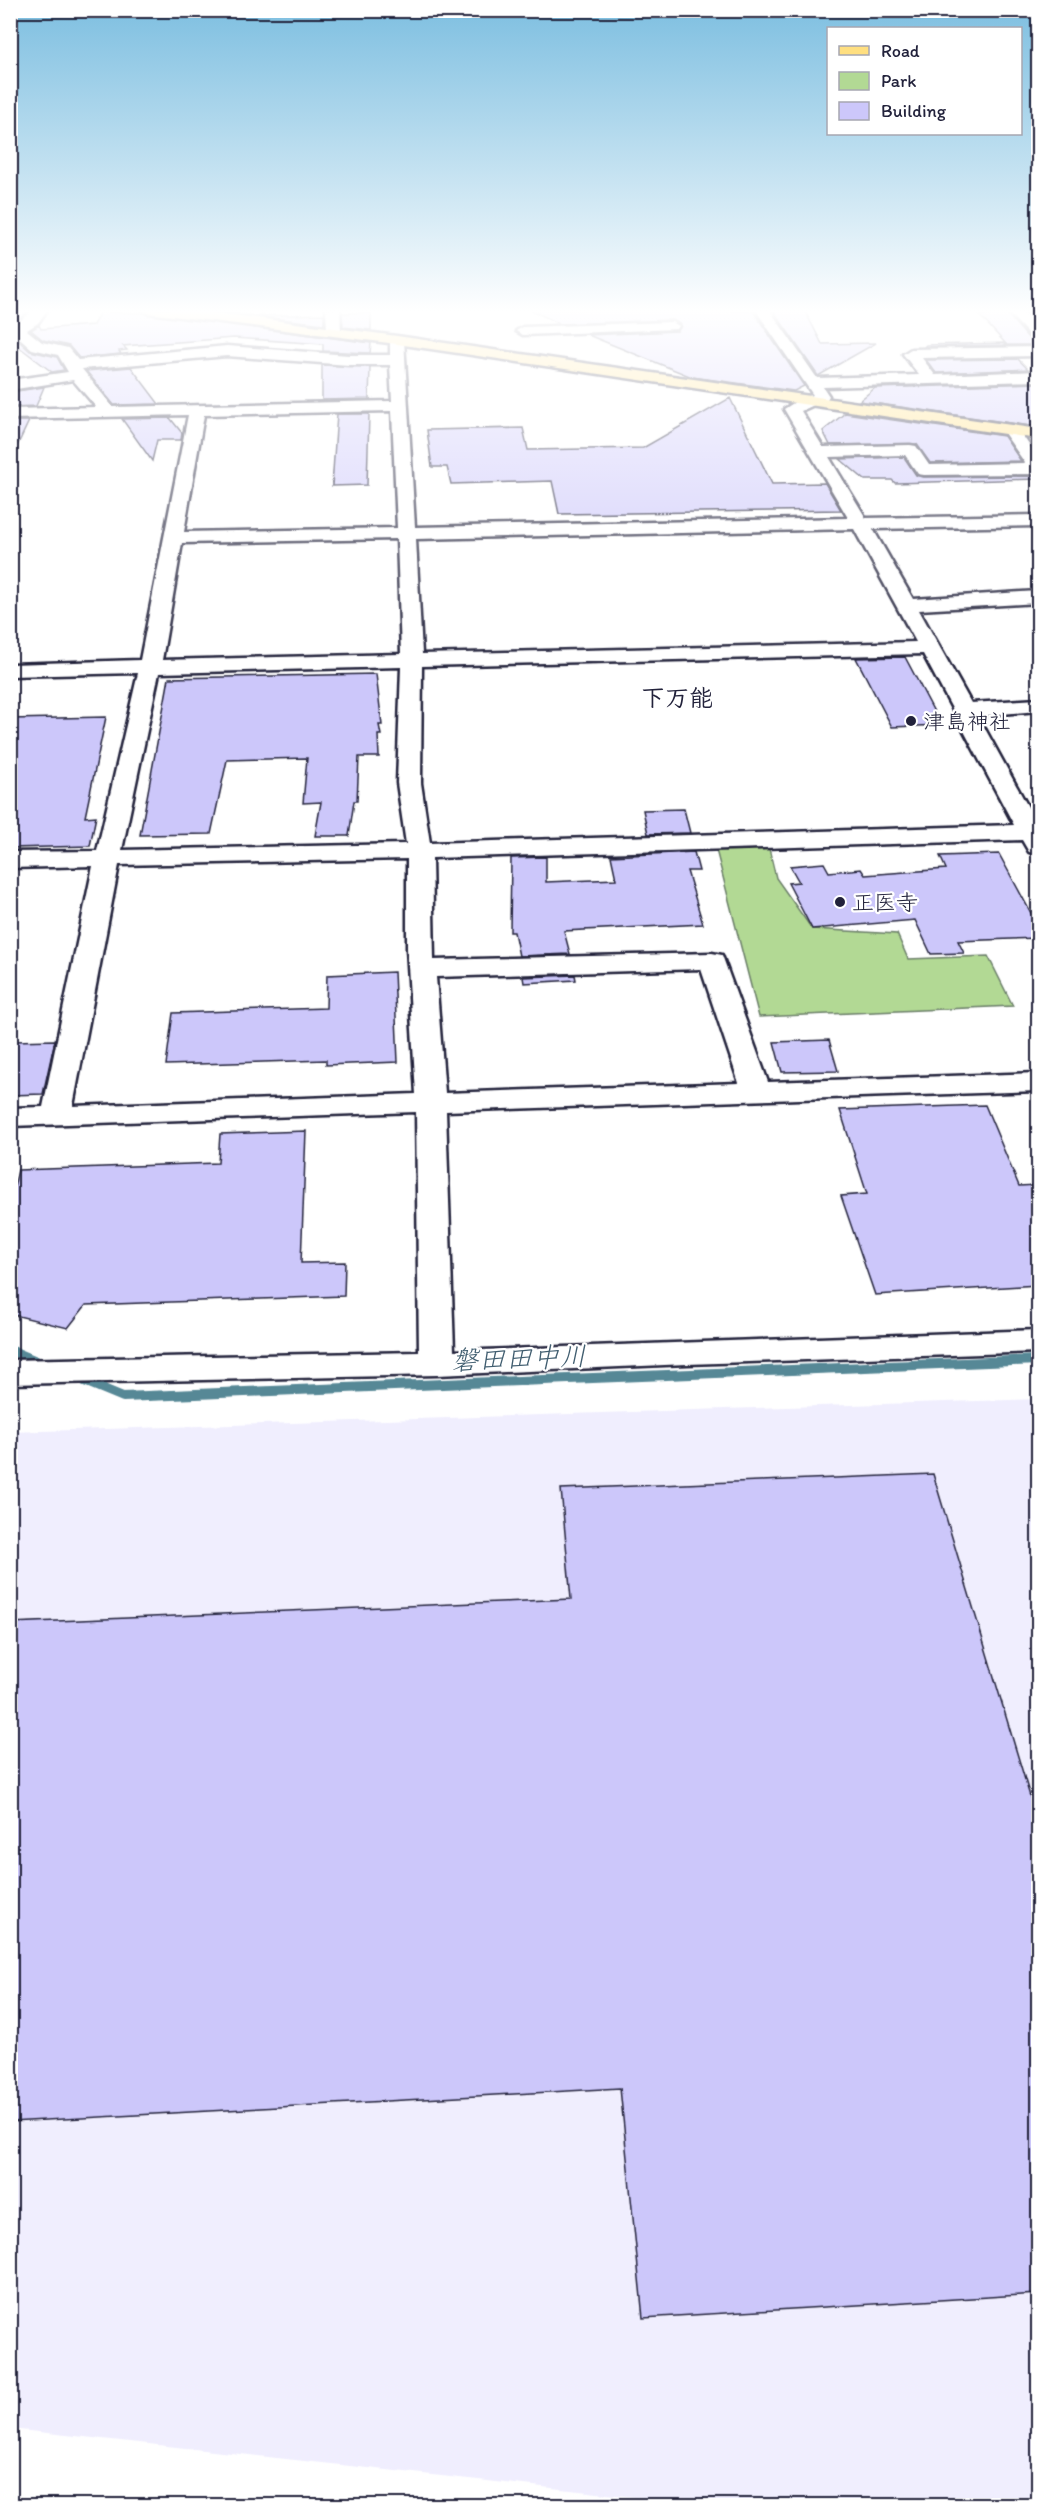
<svg xmlns="http://www.w3.org/2000/svg" width="1049" height="2516" font-family="Itim,'Klee One',sans-serif">
	<style>
		.built { fill: #f0eefe }
		.green { fill: #b2d994; stroke: #6a7e68; stroke-width: 1.5 }
		.lines { fill: none; stroke-linecap: round; stroke-linejoin: round }
		.stream { stroke: #578896; stroke-width: 10 }
		.building { fill: #ccc7fa; stroke: #22223b; stroke-width: 1.5 }
		.minor-casing { stroke: #22223b; stroke-width: 5 }
		.major-casing { stroke: #22223b; stroke-width: 5 }
		.minor { fill: #fff; fill-rule: evenodd }
		.major { fill: #ffdf80; fill-rule: evenodd }
		.poi-dot { fill: #22223b; stroke: #fff; stroke-width: 2 }
		.labels { text-anchor: middle; dominant-baseline: central; stroke-width: 4.5; stroke-linejoin: round; paint-order: stroke }
		.far-poi-label { font-size: 22px; fill: #22223b; stroke: #fff; text-anchor: start }
		.far-quarter-label { font-size: 24px; font-weight: bold; fill: #22223b; stroke: #fff }
		.water-label { font-size: 27px; font-style: italic; fill: #415e70; stroke: #fff }
	</style>
	<rect width="100%" height="100%" fill="#fff"/>
	<filter id="ink" filterUnits="userSpaceOnUse"><feTurbulence type="fractalNoise" baseFrequency=".0167" numOctaves="2"/><feDisplacementMap in="SourceGraphic" scale="12" xChannelSelector="R" yChannelSelector="G"/><feConvolveMatrix kernelMatrix="1 2 1 2 8 2 1 2 1" color-interpolation-filters="sRGB"/></filter>
	<g filter="url(#ink)">
		<!-- built -->
		<path class="built" d="M1038,1399V2505H708L11,2429L10,1432Z"/>
		<!-- green -->
		<path class="green" d="M767,840L776,878L812,929L897,934L908,959L988,956L1013,1006L759,1017L714,842Z"/>
		<g class="lines">
			<!-- stream -->
			<path class="stream" d="M10,1350L46,1365
				M77,1378L123,1397L1038,1360"/>
		</g>
		<!-- building -->
		<path class="building" d="M10,309H30L10,329Z
			M529,309L753,311L804,386L794,391L692,377L588,335L677,331L681,325L673,320L560,324Z
			M804,309L822,344L876,343L818,376L773,310Z
			M100,312L143,313L371,343L370,353L323,351V344L234,338L123,346L127,350L119,351L121,354L79,358L69,346L43,340L31,330L39,325L41,329L93,325Z
			M342,313H371V330L343,327Z
			M324,314V324L255,316Z
			M1007,314L1031,341L1038,342V345H1007L979,315Z
			M10,333L30,351L57,357L64,370L52,372L10,340Z
			M1003,343L1006,345L924,347L926,345Z
			M1018,359L1028,369L936,373L926,360Z
			M322,365L370,367L369,399L322,400Z
			M131,367L159,404L114,405L86,371Z
			M1038,383V427L859,401L875,388Z
			M44,387L36,406L10,407V392Z
			M730,398L772,484L825,483L841,510L559,514L552,481L451,484L447,467H432L427,430L523,428L528,450L643,448Z
			M845,413L1004,436L1021,461L930,463L916,444L830,445L823,431Z
			M337,414H369L367,485L332,486Z
			M170,418L182,433L181,440H157L152,461L122,419Z
			M10,421H29L10,461Z
			M904,457L916,475L924,477L1038,476V479L895,483L892,480H865L840,459Z
			M905,657L941,725L892,727L856,658Z
			M376,674L382,725H379L381,735H378L379,757H359L357,801H354L349,836H315L321,802L303,803L307,758L227,760L211,834L140,835L169,678Z
			M106,717L85,817L96,816L90,846L10,848V719Z
			M684,809L690,833L648,834L643,810Z
			M694,852L699,871H687L703,924L564,931L570,954L519,956L514,932H510L511,858L546,857V882L616,879L611,856Z
			M999,854L1038,926V938L958,941L964,953L931,954L915,920L812,929L788,883L799,882L790,866L824,863L829,872L861,869L865,875L946,869L940,856Z
			M394,972L398,1062L326,1065V1060L166,1065L173,1013L326,1008L327,975Z
			M575,975L576,980L524,983L523,977Z
			M55,1040L43,1094L10,1095V1053L14,1041Z
			M829,1040L838,1071L782,1072L774,1042Z
			M985,1105L1019,1186L1038,1185V1285L875,1295L841,1196L867,1194L840,1110Z
			M306,1131L301,1263L345,1262L344,1296L86,1305L68,1328L10,1314V1192H13L18,1170L218,1163L220,1134Z
			M933,1474L1038,1823V2294L643,2318L620,2088L10,2122V1623L571,1599L561,1489Z"/>
		<g class="lines">
			<!-- minor casing -->
			<g class="minor-casing">
				<path id="minor" d="M33,309H48L38,323L27,330L42,342L68,348L78,360L227,346L349,355H390V340L392,337H402L404,340L415,527L848,518L784,409L803,397L813,395L755,309H769L817,378L919,375L903,354L911,349L1038,347V356L922,358L935,375L1038,371V381L823,387L829,396L827,399L801,411L823,447L910,445L916,446L929,465L1025,463L1002,430L1010,425L1016,426L1038,458V474L924,475L918,474L905,455L829,457L866,518L1038,515V526L873,529L913,599L1038,591V603L919,610L971,703L1038,699V711L978,716L1038,825V854L1029,852L1022,840L432,858L434,960L712,953L722,955L768,1082L1038,1073V1091L446,1111L454,1351L1038,1330V1352L687,1364L437,1375L10,1384V1360L419,1352L416,1112L10,1126V1108L43,1107L93,866L10,868V852L97,851L138,673L10,676V664L140,660L188,415L10,419V409L96,407L73,380L10,390V380L68,372L58,355L32,349L12,331C15,321 27,318 33,309ZM227,356L349,365H390L392,401L113,407L82,369ZM392,411L397,528L184,532L204,415ZM854,529L916,642L422,654L416,539ZM397,539L401,654L162,660L182,543ZM923,654L1014,825L430,843L421,783L422,666ZM401,667L397,783L406,844L122,850L159,673ZM407,859V949L416,1094L73,1106L119,865ZM701,969L739,1083L445,1093L436,977Z
					M326,309H340L341,331L339,334L334,335L327,331Z
					M1005,309H1020L1038,328V340L1033,339Z
					M672,322L679,326L677,329L523,335L516,331L523,327Z"/>
			</g>
			<!-- major casing -->
			<g class="major-casing">
				<path id="major" d="M141,309H186L397,336L1038,429V439L397,344L148,313Z"/>
			</g>
			<!-- minor -->
			<use href="#minor" class="minor"/>
			<!-- major -->
			<use href="#major" class="major"/>
		</g>
	</g>
	<!-- sky -->
	<linearGradient id="sky" x2="0" y2="1"><stop stop-color="#7cbee0"/><stop offset="0.47" stop-color="#fff"/><stop offset="1" stop-color="#fff" stop-opacity="0"/></linearGradient>
	<rect width="1049" height="662" fill="url(#sky)"/>
	<!-- markers -->
	<g class="poi-dot">
		<circle cx="911" cy="721" r="6"/>
		<circle cx="840" cy="902" r="6"/>
	</g>
	<g class="labels">
		<!-- far-poi labels -->
		<g class="far-poi-label">
			<text x="923" y="721">津島神社</text>
			<text x="852" y="902">正医寺</text>
		</g>
		<!-- far-quarter labels -->
		<g class="far-quarter-label">
			<text x="677" y="697">下万能</text>
		</g>
		<!-- water labels -->
		<g class="water-label">
			<text transform="translate(519 1358) rotate(-2)">磐田田中川</text>
		</g>
	</g>
	<!-- margin -->
	<rect width="1049" height="2516" fill="none" stroke="#fff" stroke-width="36"/>
	<rect x="18" y="18" width="1013" height="2480" fill="none" stroke="#22223b" stroke-width="2" filter="url(#ink)"/>
	<!-- legend -->
	<rect x="827" y="27" width="195" height="108" fill="#ffffff" stroke="#a7a7b1" stroke-width="1.5"/>
	<rect x="839" y="46" width="30" height="9" fill="#ffdf80" stroke="#a7a7b1" stroke-width="1.5"/>
	<text x="881" y="57" font-size="18" fill="#22223b">Road</text>
	<rect x="839" y="72" width="30" height="18" fill="#b2d994" stroke="#a7a7b1" stroke-width="1.5"/>
	<text x="881" y="87" font-size="18" fill="#22223b">Park</text>
	<rect x="839" y="102" width="30" height="18" fill="#ccc7fa" stroke="#a7a7b1" stroke-width="1.5"/>
	<text x="881" y="117" font-size="18" fill="#22223b">Building</text>
</svg>
